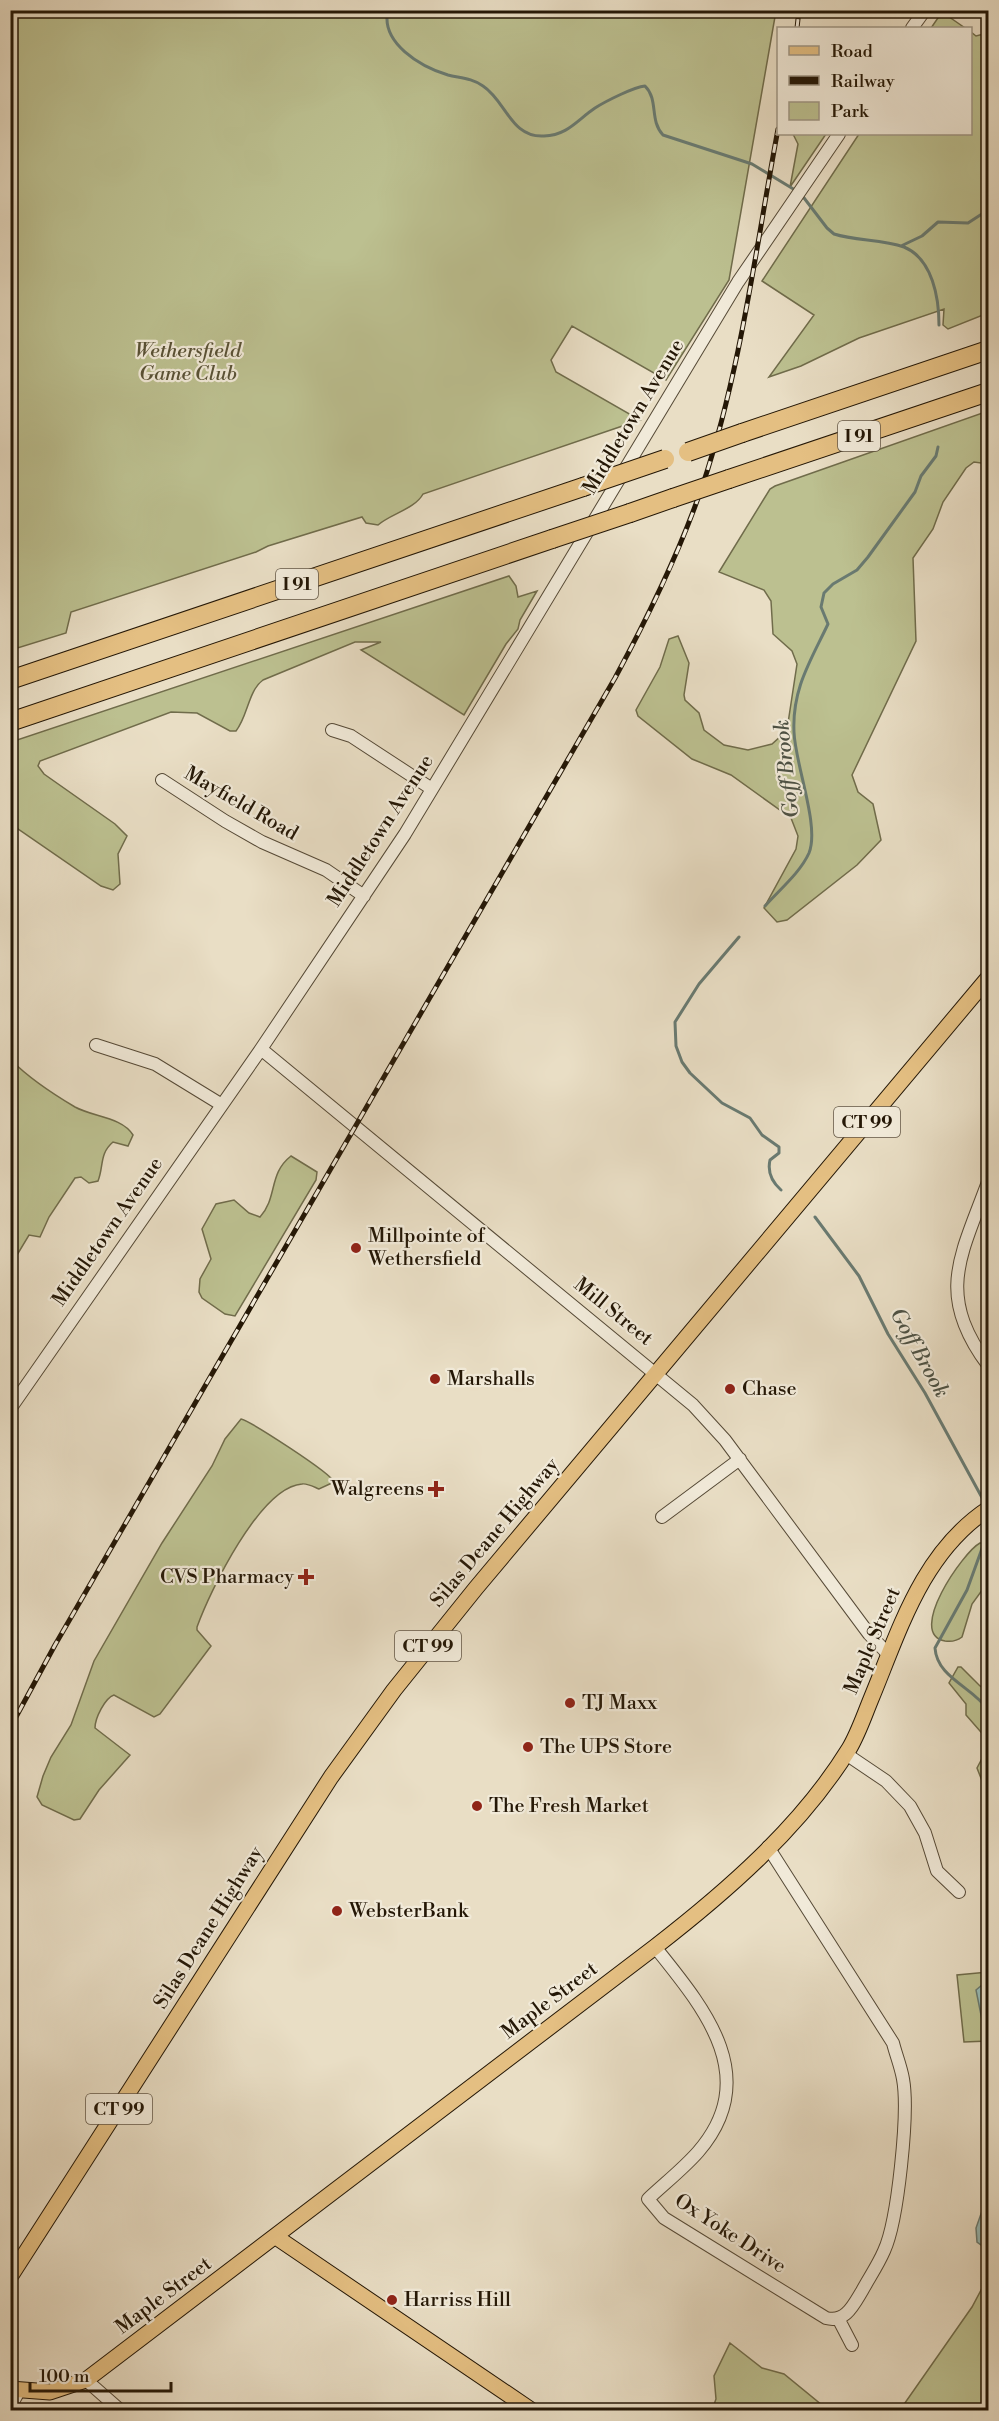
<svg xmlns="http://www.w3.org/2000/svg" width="999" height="2421" font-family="'Libre Bodoni',serif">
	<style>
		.green { fill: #bcc090; stroke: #706c4b; stroke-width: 1.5 }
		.water { fill: #97bcb8; stroke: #697a71; stroke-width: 1.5 }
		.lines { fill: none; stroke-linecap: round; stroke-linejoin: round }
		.stream { stroke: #697a71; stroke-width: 3 }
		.minor-casing { stroke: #554936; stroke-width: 14 }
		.major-casing { stroke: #241706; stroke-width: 17 }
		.highway-casing { stroke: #241706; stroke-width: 20 }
		.minor { stroke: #f1ead9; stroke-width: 12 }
		.major { stroke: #e4bf82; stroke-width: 15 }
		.highway { stroke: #e4bf82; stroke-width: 18 }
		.rail-casing { stroke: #241706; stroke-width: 5 }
		.rail { stroke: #f1ead9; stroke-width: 3; stroke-dasharray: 9; stroke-linecap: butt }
		.highway-bridge-casing { stroke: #241706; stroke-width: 20; stroke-linecap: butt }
		.highway-bridge { stroke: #e4bf82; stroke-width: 18 }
		.poi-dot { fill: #8f2418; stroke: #f1ead9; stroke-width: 2 }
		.labels { text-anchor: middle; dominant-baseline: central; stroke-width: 4.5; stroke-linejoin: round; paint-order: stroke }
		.shield { fill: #f1ead9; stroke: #625645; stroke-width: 1.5 }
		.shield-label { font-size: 18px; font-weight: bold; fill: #241706 }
		.park-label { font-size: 20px; font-style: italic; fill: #595236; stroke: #f1ead9 }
		.street-label { font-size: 20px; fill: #241706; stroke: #f1ead9 }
		.poi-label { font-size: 20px; fill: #241706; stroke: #f1ead9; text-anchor: start }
		.water-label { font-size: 21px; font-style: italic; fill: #4c5144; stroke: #f1ead9 }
	</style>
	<rect width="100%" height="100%" fill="#e9dec5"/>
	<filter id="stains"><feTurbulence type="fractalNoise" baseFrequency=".00333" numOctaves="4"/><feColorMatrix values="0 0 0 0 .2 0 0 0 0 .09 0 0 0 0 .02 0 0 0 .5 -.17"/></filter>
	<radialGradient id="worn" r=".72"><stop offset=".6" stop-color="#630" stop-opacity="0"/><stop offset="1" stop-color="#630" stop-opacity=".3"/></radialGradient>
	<!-- green -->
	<path class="green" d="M10,11H776L729,280L666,380L572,326L551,360L556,372L640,420L423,494C415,509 390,514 378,525L366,523L362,517L268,546L256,552L71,612L66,633L11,650Z
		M942,12L965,28H931Z
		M971,32L976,36L988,33V313L948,329L943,325L944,309L859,338L801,366L769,377L814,315L762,281L859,134H970Z
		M793,134H826L790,187L798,144Z
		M988,411V464L974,462L966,468L943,502L933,529L913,558L916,641L852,775L858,792L873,804L881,840L857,865L787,920L777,922L764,908L796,849L798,836L791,818L731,775L692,759L638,716L636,710L660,667L669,639L678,636L689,663L684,695L685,700L699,713L704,730L724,745L748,750L772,744L782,735L788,723L797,664L792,651L773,634L771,601L764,590L719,572L770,489L775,486Z
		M509,576L516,586L518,597L537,591L520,620L518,629L506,644L464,715L361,650L381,642H355L263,680C248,691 248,716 236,731H230L197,713L171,712L40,761L38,766L44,774L115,824L127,836L118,854L120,884L113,890L101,886L11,824V742Z
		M11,1060C29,1078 53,1094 75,1107C93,1117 122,1117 133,1135L128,1146L113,1142C99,1154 104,1166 98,1181L89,1183L81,1177L75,1178L49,1217L40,1237L29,1235L11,1265Z
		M291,1156L317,1172L316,1180L235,1316L225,1314L202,1298L199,1292L200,1279L211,1259L202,1229L216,1204L234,1200L249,1213L260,1217C278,1197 268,1174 291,1156Z
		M241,1419C250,1421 331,1473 334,1482L319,1489C314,1487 307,1483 302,1484C260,1487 210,1591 197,1627V1630L211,1646L160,1714L154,1717L114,1695C105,1698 95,1718 95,1728L130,1755L99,1790L80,1819L74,1820L42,1805L37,1797L43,1776L51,1757L71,1725L94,1661L162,1543L212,1466L225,1439Z
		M980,1543H988V1582L972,1604L962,1637C957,1641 952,1642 945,1641C906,1634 963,1552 980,1543Z
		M958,1667H961L980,1686L988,1691V1796L977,1768L987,1749V1739L966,1715V1704L949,1683Z
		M988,1972V2041L964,2042L957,1975Z
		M988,2277V2410H900L972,2307Z
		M730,2343L762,2368L784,2374L828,2410H712L716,2399L714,2376Z"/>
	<!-- water -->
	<path class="water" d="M988,1980V2031L983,2025L976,1990Z
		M988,2194V2250L977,2242L976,2228Z"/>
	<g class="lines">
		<!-- stream -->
		<path class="stream" d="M388,10C380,43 421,67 448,75C460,78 472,78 483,86C506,101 511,138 544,136C568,135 577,120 595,108C606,101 634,87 645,86C659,100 649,120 663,135L752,164L795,190
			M801,194L827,228L834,234C856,241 882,239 904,247C933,259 939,299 939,325
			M901,246L922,236L938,222L968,223L988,210
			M765,906C779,890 800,873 809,853C820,826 795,764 794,732C792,689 810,662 828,624L821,607L824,593L833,584L857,570L868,557L915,492L921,476L936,456L938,447
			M739,937L699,984L675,1022L676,1046L682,1062L690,1073L722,1103L750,1118L762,1135L779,1147V1153L770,1160C767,1173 772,1182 781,1190
			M815,1217L859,1276L888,1334L925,1393L986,1505
			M988,1532L967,1590L935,1648C937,1678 973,1687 988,1710"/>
		<!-- minor casing -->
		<g class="minor-casing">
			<path id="minor" d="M912,28L925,10
				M332,730L351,736L432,789
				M162,780L225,821L262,842L326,870L364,896
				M96,1045L155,1064L222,1105
				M261,1049L693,1405L725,1440L869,1634L889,1655
				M988,1182C961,1256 935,1294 988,1365
				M10,1409L261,1049L405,834L738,282L839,134
				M662,1517L740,1459
				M846,1754L886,1781L910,1806L925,1833L937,1871L959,1892
				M655,1947C704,2008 763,2077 698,2152C683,2169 665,2183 648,2199L664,2218L826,2318C845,2323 853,2306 862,2291C869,2278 878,2265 884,2251C898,2221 909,2112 903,2079C901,2067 896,2055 893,2043L768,1847
				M839,2320L852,2345
				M86,2380L120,2410
				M10,2407L19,2391"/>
		</g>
		<!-- major casing -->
		<g class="major-casing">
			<path id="major" d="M276,2237L531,2410
				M10,2277L331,1777L394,1690L476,1588L988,978
				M10,2389L50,2392L86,2380L655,1947C726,1892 801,1827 849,1749C858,1734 864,1716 871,1699C900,1629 922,1553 988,1509"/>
		</g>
		<!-- highway casing -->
		<g class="highway-casing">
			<path id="highway" d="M742,433L988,350
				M729,479L988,392
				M630,513L673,498
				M10,680L583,487
				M10,722L552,539"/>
		</g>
		<!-- minor -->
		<use href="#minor" class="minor"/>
		<!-- major -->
		<use href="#major" class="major"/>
		<!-- highway -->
		<use href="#highway" class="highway"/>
		<!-- rail casing -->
		<g class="rail-casing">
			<path id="rail" d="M797,28L799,10
				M10,1728L55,1645L615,678C649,615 680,552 703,484C741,369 756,247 778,129"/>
		</g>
		<!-- rail -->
		<use href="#rail" class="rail"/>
		<!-- highway-bridge casing -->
		<g class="highway-bridge-casing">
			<path id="highway-bridge" d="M688,452L742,433
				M583,487L665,459
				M673,498L729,479
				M552,539L630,513"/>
		</g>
		<!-- highway-bridge -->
		<use href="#highway-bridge" class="highway-bridge"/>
	</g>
	<!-- markers -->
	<g class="poi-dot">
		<circle cx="356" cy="1248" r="6"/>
		<circle cx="435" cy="1379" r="6"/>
		<circle cx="730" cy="1389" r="6"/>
		<path d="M433 1480h6v6h6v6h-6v6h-6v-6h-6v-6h6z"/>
		<path d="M303 1568h6v6h6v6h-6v6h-6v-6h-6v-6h6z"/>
		<circle cx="570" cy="1703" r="6"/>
		<circle cx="528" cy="1747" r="6"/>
		<circle cx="477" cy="1806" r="6"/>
		<circle cx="337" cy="1911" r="6"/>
		<circle cx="392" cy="2300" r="6"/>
	</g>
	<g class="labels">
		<!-- shield labels -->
		<g class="shield">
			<rect x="838" y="421" width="42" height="30" rx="4.5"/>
			<rect x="276" y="569" width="42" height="30" rx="4.5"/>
			<rect x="834" y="1107" width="66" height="30" rx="4.5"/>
			<rect x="395" y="1631" width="66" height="30" rx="4.5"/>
			<rect x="86" y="2094" width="66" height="30" rx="4.5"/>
		</g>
		<g class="shield-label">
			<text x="859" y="436">I 91</text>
			<text x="297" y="584">I 91</text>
			<text x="867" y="1122">CT 99</text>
			<text x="428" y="1646">CT 99</text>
			<text x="119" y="2109">CT 99</text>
		</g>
		<!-- park labels -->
		<g class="park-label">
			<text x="188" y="351">Wethersfield<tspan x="188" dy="23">Game Club</tspan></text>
		</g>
		<!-- street labels -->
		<g class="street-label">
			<text transform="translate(634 417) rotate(-59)">Middletown Avenue</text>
			<text transform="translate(241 804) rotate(30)">Mayfield Road</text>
			<text transform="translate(381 831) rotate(-57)">Middletown Avenue</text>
			<text transform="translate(108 1232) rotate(-55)">Middletown Avenue</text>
			<text transform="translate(613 1312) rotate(39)">Mill Street</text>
			<text transform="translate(495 1533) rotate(-50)">Silas Deane Highway</text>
			<text transform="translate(873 1641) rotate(-67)">Maple Street</text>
			<text transform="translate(209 1928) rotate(-58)">Silas Deane Highway</text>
			<text transform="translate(550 2001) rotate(-37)">Maple Street</text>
			<text transform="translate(730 2234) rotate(33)">Ox Yoke Drive</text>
			<text transform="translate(164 2296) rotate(-37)">Maple Street</text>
		</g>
		<!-- poi labels -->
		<g class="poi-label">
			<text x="368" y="1236">Millpointe of<tspan x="368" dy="23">Wethersfield</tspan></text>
			<text x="447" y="1379">Marshalls</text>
			<text x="742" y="1389">Chase</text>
			<text x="424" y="1489" text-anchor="end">Walgreens</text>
			<text x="294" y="1577" text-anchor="end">CVS Pharmacy</text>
			<text x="582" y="1703">TJ Maxx</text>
			<text x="540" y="1747">The UPS Store</text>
			<text x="489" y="1806">The Fresh Market</text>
			<text x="349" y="1911">WebsterBank</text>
			<text x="404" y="2300">Harriss Hill</text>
		</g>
		<!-- water labels -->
		<g class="water-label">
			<text transform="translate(787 769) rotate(-96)">Goff Brook</text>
			<text transform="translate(919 1353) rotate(61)">Goff Brook</text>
		</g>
	</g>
	<!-- margin -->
	<rect width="999" height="2421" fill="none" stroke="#e9dec5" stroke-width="36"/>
	<rect x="12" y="12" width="975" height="2397" fill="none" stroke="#241706" stroke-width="3"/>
	<rect x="18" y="18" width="963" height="2385" fill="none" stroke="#241706" stroke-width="1.5"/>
	<!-- legend -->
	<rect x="777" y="27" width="195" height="108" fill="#f1ead9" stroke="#9f9685" stroke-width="1.5"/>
	<rect x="789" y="46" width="30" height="9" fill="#e4bf82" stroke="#9f9685" stroke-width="1.5"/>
	<text x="831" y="57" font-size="18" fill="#241706">Road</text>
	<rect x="789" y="76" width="30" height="9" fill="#241706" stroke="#9f9685" stroke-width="1.5"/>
	<text x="831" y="87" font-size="18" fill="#241706">Railway</text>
	<rect x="789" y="102" width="30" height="18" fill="#bcc090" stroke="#9f9685" stroke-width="1.5"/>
	<text x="831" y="117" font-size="18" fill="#241706">Park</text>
	<!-- scale -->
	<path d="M30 2382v9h141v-9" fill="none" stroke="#241706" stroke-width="3"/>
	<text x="39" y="2382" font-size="18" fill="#241706" stroke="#f1ead9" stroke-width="4.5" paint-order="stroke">100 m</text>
	<rect width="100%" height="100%" filter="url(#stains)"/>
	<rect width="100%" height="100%" fill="url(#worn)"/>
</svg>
